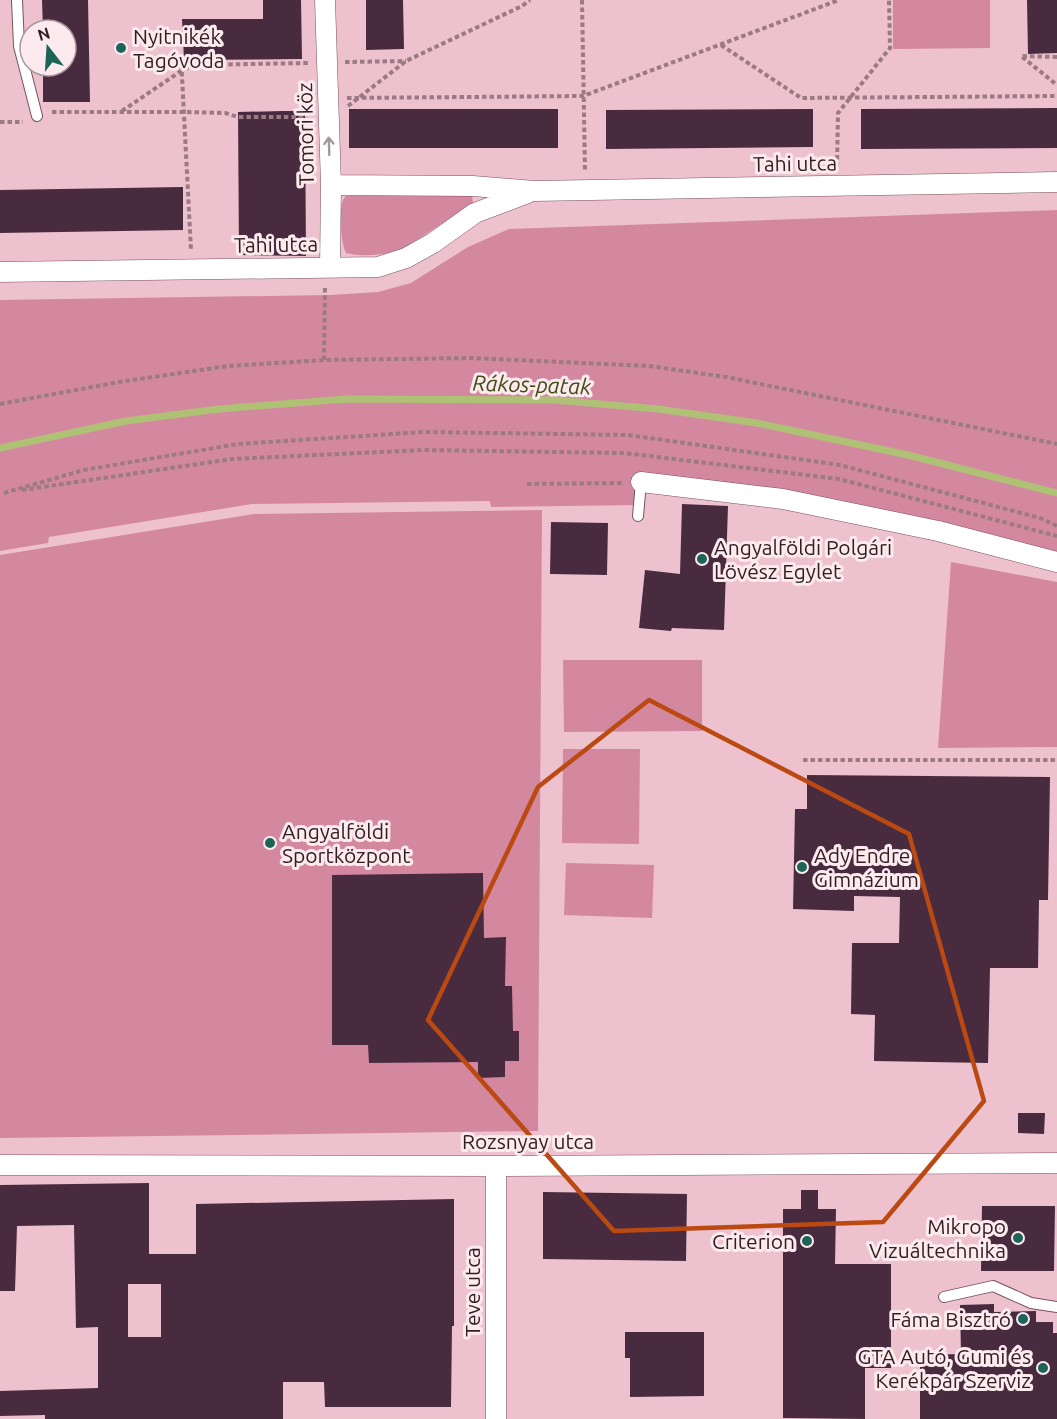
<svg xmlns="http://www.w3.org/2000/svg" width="1057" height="1419" font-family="Ubuntu,sans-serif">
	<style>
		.green { fill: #d488a0 }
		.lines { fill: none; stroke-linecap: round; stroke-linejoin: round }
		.stream { stroke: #afc174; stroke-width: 7 }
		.building { fill: #492b3f; fill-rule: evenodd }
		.lane-casing { stroke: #78525d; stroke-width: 12 }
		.street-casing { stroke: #78525d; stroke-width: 21 }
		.path { stroke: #9b7a84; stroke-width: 4; stroke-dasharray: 4.5 3; stroke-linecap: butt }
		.lane { stroke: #fff; stroke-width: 10 }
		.street { stroke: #fff; stroke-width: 20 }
		.oneway { stroke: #a19a9c }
		.marked { fill: none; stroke: #ba4a12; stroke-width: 4.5; stroke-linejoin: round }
		.poi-dot { fill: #1d6458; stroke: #fdeaef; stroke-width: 2 }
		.labels { text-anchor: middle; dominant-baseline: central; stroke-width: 6; stroke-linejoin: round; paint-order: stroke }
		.poi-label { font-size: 21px; fill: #2f1e23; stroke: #fdeaef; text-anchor: start }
		.street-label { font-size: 21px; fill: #2f1e23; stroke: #fdeaef }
		.water-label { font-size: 22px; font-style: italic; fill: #424d14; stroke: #fdeaef }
	</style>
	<rect width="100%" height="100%" fill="#eec1ce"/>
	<!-- green -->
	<path class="green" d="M893,0H990V48L893,49Z
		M356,193L472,194L473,204L399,251C382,255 363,257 346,253C341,245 337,202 346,196C347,196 355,194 356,193Z
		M1057,210V562L938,531L641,482L639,505L491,507L490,501L252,504L49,537L48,543L0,551V300L330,295L378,292L411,283L468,247L509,229Z
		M542,510L538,1131L0,1138V555L254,514Z
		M951,562L1057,582V747L938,748Z
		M563,660H702V731L564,732Z
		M563,749H640L639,844L562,843Z
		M566,863L654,865L652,918L564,915Z"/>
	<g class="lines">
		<!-- stream -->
		<path class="stream" d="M0,448L126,421L219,409L347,399L554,400L658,409L757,423L908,455L1057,493"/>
	</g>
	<!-- building -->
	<path class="building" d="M42,0H88L90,102H43V66H66V30H43Z
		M263,0H301L302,59L184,60L182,19H263Z
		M366,0H403L404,49L366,50Z
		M1027,0H1057V53L1028,54Z
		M1057,108V148L861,149V109Z
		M349,109H558V148H349Z
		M813,109V147L606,149V110Z
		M283,111H305L306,256L239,255L238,112Z
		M183,187V230L0,233V190Z
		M682,504L728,506L724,630L672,628L671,631L639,628L645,570L680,574Z
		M551,522L608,523L607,575L550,574Z
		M807,775L1050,777L1048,900H1039L1038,968H990L988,1063L874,1061L875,1015L851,1014L852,943H899L900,897L854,896V911L793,909L795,809H807Z
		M483,873L484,938L506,937L505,986H512L513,1031H519V1061H505V1077L478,1078V1062L369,1063L368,1045H332V875Z
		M1018,1113H1045L1044,1134L1018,1133Z
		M149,1183V1254H196V1204L454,1199V1326H452L451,1407H325L324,1382H283V1419H45V1415L0,1416V1391L98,1388V1327L76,1328L74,1225L17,1226L15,1291H0V1185ZM128,1284H161V1337H128Z
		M801,1190H818V1209H836L835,1264H891V1368H865V1419L783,1418V1209H801Z
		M543,1192L687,1194L686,1261L543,1259Z
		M982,1206H1055L1054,1271H981Z
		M994,1304V1312L1036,1311V1322H1053V1333H1057V1419H920V1355L961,1354L960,1305Z
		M625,1332H704V1396L630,1397V1358H625Z"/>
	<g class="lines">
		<!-- lane casing -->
		<g class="lane-casing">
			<path id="lane" d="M17,0L19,46L37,116
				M638,516L641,482
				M944,1297L993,1286L1031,1303L1057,1307"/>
		</g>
		<!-- street casing -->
		<g class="street-casing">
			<path id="street" d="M325,0L331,185L330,267
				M331,185L473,186L534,191L1057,182
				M0,272L378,267L406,258L433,243L475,213L528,193
				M641,482L783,499L938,531L1057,562
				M0,1165L496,1166L1057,1163
				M496,1166V1419"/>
		</g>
		<!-- path -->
		<path class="path" d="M582,0L585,171
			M721,45L801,98L1057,96
			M181,57L191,250
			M1057,57L1021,56L1057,85
			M345,62L406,61
			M347,98L583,96L839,0
			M348,106L406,61L522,6L530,0
			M122,111L181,71L193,65L308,63
			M52,112H184L225,113L238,117H305L308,122
			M0,122H23
			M837,167L838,113L890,48L889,0
			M324,360L325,286
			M0,404L119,382L228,366L324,360L471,358L649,366L726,377L1057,444
			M527,484L622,483
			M22,490L232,459L423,450L624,453L839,479L1057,536
			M4,493L84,470L238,444L423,432L628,435L840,465L1040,518L1057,526
			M803,760H1057"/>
		<!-- lane -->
		<use href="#lane" class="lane"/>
		<!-- street -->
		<use href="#street" class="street"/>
	</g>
	<!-- one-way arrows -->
	<defs><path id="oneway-shaft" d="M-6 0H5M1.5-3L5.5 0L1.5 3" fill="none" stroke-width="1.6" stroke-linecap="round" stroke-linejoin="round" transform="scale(1.5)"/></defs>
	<use class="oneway" href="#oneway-shaft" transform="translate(329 146) rotate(-92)"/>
	<!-- marked area -->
	<path class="marked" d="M649,700L909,834L984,1101L883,1222L614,1231L428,1020L538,787Z"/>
	<!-- markers -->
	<g class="poi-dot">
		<circle cx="121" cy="48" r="6"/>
		<circle cx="702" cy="559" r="6"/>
		<circle cx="270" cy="843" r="6"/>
		<circle cx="802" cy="867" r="6"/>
		<circle cx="1018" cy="1238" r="6"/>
		<circle cx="807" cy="1241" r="6"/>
		<circle cx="1023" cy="1319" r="6"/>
		<circle cx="1043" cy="1368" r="6"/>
	</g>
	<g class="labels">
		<!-- poi labels -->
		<g class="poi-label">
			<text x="133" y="36">Nyitnikék<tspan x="133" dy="24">Tagóvoda</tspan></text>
			<text x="714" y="547">Angyalföldi Polgári<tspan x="714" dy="24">Lövész Egylet</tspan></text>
			<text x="282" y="831">Angyalföldi<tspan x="282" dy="24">Sportközpont</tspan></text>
			<text x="814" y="855">Ady Endre<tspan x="814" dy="24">Gimnázium</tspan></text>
			<text x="1006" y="1226" text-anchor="end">Mikropo<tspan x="1006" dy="24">Vizuáltechnika</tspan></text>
			<text x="795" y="1241" text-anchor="end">Criterion</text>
			<text x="1011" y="1319" text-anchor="end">Fáma Bisztró</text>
			<text x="1031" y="1356" text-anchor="end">GTA Autó, Gumi és<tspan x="1031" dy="24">Kerékpár Szerviz</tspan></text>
		</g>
		<!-- street labels -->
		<g class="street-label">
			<text transform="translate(305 134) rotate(-91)">Tomori köz</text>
			<text transform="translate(795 163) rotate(-1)">Tahi utca</text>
			<text transform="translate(276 244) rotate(-1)">Tahi utca</text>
			<text x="528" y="1141">Rozsnyay utca</text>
			<text transform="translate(472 1292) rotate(-90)">Teve utca</text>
		</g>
		<!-- water labels -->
		<g class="water-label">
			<text transform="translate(532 384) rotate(2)">Rákos-patak</text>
		</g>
	</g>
	<!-- north arrow -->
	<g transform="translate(48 48) rotate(343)"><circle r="28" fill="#fdeaef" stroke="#ab989d" stroke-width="1.5"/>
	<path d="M0-4.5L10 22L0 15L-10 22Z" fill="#1d6458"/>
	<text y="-9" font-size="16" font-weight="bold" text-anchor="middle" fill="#2f1e23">N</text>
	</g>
</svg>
